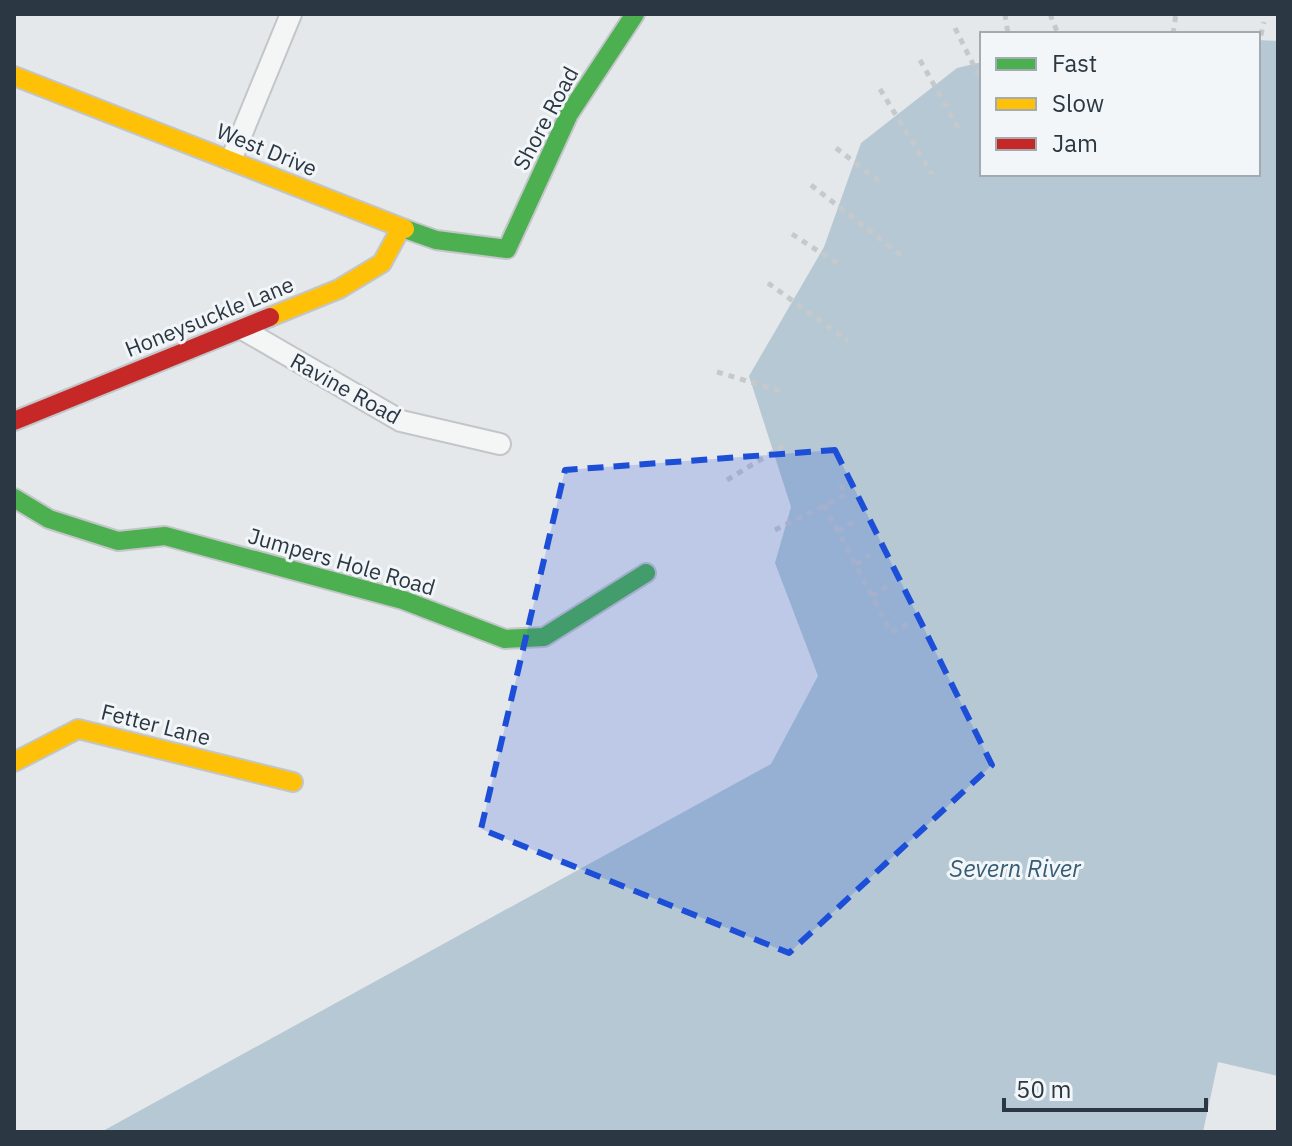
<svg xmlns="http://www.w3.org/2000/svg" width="1292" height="1146" font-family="'IBM Plex Sans',sans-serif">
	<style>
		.water { fill: #b5c8d4 }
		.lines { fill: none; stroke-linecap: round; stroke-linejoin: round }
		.street-casing { stroke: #c3c6c8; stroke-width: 24 }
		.fast-casing { stroke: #c3c6c8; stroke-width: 22 }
		.slow-casing { stroke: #c3c6c8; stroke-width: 22 }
		.jam-casing { stroke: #c3c6c8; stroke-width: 22 }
		.path { stroke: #c6c9cb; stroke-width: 5; stroke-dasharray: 6 6; stroke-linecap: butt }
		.street { stroke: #f4f6f6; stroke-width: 20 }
		.fast { stroke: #4caf50; stroke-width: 18 }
		.slow { stroke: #ffc107; stroke-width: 18 }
		.jam { stroke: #c62828; stroke-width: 18 }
		.marked { fill: #1d4ed8; fill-opacity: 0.2; stroke: #1d4ed8; stroke-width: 6; stroke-dasharray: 16 10; stroke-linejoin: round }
		.labels { text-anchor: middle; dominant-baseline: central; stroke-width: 6; stroke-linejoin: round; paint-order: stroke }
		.street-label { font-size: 22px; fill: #2b3843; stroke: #f3f6f8 }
		.water-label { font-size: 24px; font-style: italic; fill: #365c77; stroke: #f3f6f8 }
	</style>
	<rect width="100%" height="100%" fill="#e5e8ea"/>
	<!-- water -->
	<path class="water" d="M1258,40L1278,41V1076L1218,1062L1203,1132H101L771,764L818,676L775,563L791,507L749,376L824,247L861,143L957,68L982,62V174H1258Z"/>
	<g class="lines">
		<!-- street casing -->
		<g class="street-casing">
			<path id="street" d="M231,160L291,14
				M244,330L401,421L500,444"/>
		</g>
		<!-- fast casing -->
		<g class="fast-casing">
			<path id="fast" d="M405,229L436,240L507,249L569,114L635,14
				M14,498L49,519L118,541L165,536L403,600L505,639L544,637L646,573"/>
		</g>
		<!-- slow casing -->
		<g class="slow-casing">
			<path id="slow" d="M14,76L405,229
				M270,317L339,289L382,263L401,228
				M14,762L78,729L293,782"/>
		</g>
		<!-- jam casing -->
		<g class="jam-casing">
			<path id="jam" d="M14,421L270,317"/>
		</g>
		<!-- path -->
		<path class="path" d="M1005,14L1008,34
			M1050,14L1058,34
			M955,28L982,82
			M1173,34L1176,14
			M1258,47L1264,22
			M920,60L960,131
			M880,89L932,174
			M836,148L884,185
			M811,185L906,259
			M792,234L841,266
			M768,283L848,341
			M717,372L781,391
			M727,480L783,446
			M824,505L891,632L908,624
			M775,530L845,495L841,484
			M838,531L853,522
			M856,564L870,555
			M872,596L889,585"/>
		<!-- street -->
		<use href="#street" class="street"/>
		<!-- fast -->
		<use href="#fast" class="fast"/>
		<!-- slow -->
		<use href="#slow" class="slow"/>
		<!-- jam -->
		<use href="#jam" class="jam"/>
	</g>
	<!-- marked area -->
	<path class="marked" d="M835,450L992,765L789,953L481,829L565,470Z"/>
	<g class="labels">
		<!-- street labels -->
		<g class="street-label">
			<text transform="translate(545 118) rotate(-62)">Shore Road</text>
			<text transform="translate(267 149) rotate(22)">West Drive</text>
			<text transform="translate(209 316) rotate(-22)">Honeysuckle Lane</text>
			<text transform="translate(346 388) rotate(29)">Ravine Road</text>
			<text transform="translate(342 561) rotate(16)">Jumpers Hole Road</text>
			<text transform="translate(156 724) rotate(14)">Fetter Lane</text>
		</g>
		<!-- water labels -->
		<g class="water-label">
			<text x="1015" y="868">Severn River</text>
		</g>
	</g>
	<!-- border -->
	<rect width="1292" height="1146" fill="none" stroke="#2b3843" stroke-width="32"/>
	<!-- legend -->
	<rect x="980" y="32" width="280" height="144" fill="#f3f6f8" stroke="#a3aab0" stroke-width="2"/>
	<rect x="996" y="58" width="40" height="12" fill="#4caf50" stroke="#a3aab0" stroke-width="2"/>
	<text x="1052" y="72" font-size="24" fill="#2b3843">Fast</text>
	<rect x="996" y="98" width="40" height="12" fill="#ffc107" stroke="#a3aab0" stroke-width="2"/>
	<text x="1052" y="112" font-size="24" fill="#2b3843">Slow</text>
	<rect x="996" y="138" width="40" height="12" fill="#c62828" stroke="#a3aab0" stroke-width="2"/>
	<text x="1052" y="152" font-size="24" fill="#2b3843">Jam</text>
	<!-- scale -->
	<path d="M1004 1098v12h202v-12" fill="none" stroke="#2b3843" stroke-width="4"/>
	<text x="1016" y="1098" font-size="24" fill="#2b3843" stroke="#f3f6f8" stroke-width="6" paint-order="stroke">50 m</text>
</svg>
